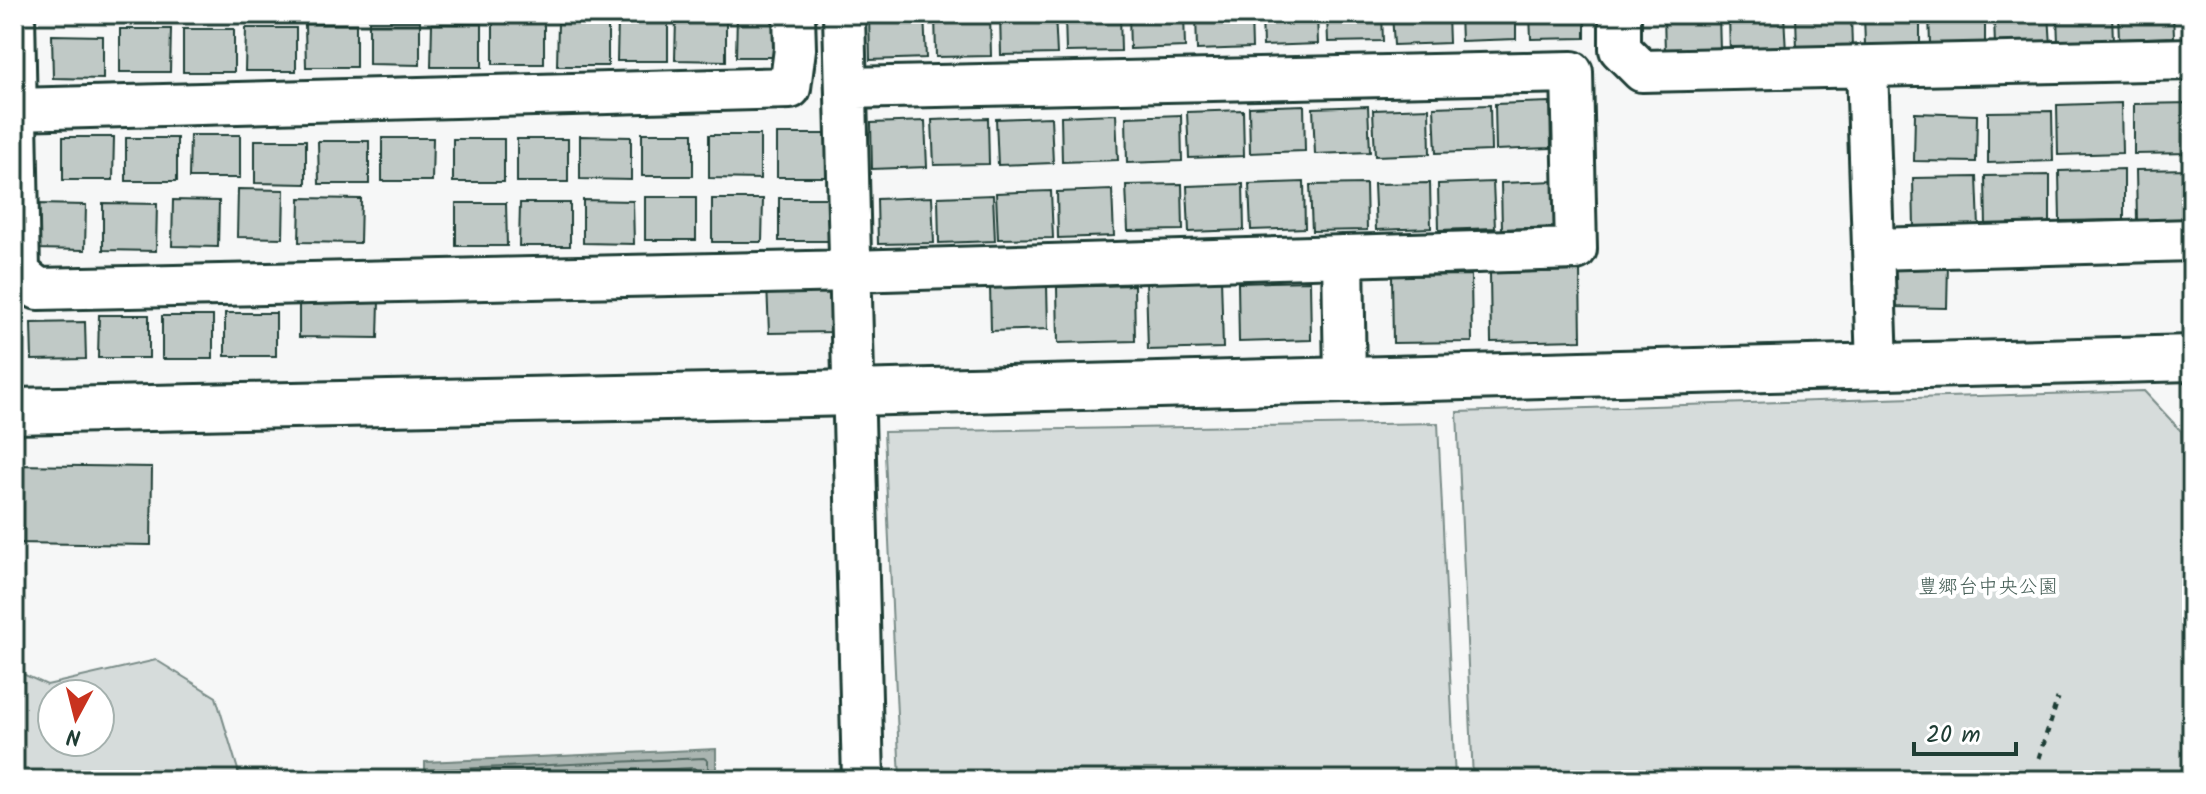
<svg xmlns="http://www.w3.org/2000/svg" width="2206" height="794" font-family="Kalam,'Klee One',sans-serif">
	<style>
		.green { fill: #d6dcdb; stroke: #7a8c88; stroke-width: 2; fill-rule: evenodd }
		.water { fill: #aab5b1; stroke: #72857f; stroke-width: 2 }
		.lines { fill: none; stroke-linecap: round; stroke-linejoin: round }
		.shore { stroke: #576d66; stroke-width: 2 }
		.building { fill: #c0c9c6; stroke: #1f3d34; stroke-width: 2 }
		.minor-casing { stroke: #1f3d34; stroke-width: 46 }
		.tertiary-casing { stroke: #1f3d34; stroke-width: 50 }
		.path { stroke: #1f3d34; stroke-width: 5; stroke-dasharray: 6 6; stroke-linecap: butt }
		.minor { stroke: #fff; stroke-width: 40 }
		.tertiary { stroke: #fff; stroke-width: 44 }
		.labels { text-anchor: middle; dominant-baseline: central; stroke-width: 8; stroke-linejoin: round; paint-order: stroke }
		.park-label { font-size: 20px; fill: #445d55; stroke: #fff }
	</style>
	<rect width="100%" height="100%" fill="#f6f7f7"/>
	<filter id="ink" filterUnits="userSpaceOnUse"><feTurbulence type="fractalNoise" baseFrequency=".0125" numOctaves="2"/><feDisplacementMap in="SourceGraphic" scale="16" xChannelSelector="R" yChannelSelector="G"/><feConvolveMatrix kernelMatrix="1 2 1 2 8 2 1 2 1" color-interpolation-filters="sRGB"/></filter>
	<g filter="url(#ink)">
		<!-- green -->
		<path class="green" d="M2144,391L2181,431L2192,780H1473L1457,412Z
			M1438,423L1455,780H900L884,432Z
			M156,660L216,697L241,780H14V670L47,685ZM52,694H100V742H52Z"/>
		<!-- water -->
		<path class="water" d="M716,749V780H425V762Z"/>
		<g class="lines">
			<!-- shore -->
			<path class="shore" d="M433,780L434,772L437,770L704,758L708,761V780
				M444,780L694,768L698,771V780"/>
		</g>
		<!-- building -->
		<path class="building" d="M737,14H787V57H736Z
			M924,14L926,58L870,60L869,15Z
			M935,14H990L991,56L936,57Z
			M1000,14H1055L1057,54L1001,55Z
			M1065,14H1120L1121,51L1066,52Z
			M1129,14H1184L1185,47L1130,49Z
			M1196,14H1251L1252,48L1197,50Z
			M1262,14H1317L1318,44L1263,46Z
			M1327,14H1382L1383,41L1328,42Z
			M1392,14H1448L1449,43L1394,45Z
			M1460,14H1516V39L1461,41Z
			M1530,14H1585V38L1531,39Z
			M1664,14H1719L1720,51L1665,53Z
			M1729,14H1784L1786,53L1730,54Z
			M1796,14H1851L1852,48L1797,50Z
			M1864,14H1920V43L1865,45Z
			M1929,14H1985V42L1930,44Z
			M1994,14H2049L2051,46L1995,47Z
			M2057,14H2112L2113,41L2058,43Z
			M2118,14H2173L2174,37L2119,39Z
			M2184,14H2192V40H2184Z
			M618,18H668V61H617Z
			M676,18H726V61L675,60Z
			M369,21H420V65L369,64Z
			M493,21H544V64H493Z
			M558,23H608V66H557Z
			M305,24H356V67H306Z
			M432,24H482V67H431Z
			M246,28H296V71H245Z
			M120,29H171L170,72H120Z
			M183,29H234V72H183Z
			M52,35L103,36V79L53,78Z
			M1550,102L1551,148L1496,150L1495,104Z
			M2121,103L2122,153L2058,155L2057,105Z
			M2192,103V153L2134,154V104Z
			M1304,105L1305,151L1250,153L1249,107Z
			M1490,105L1491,151L1436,153L1434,107Z
			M1368,106L1370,152L1315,154L1313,108Z
			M1429,108L1430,154L1375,156L1373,110Z
			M1243,110L1244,156L1189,158L1187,112Z
			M2052,111L2053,161L1988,163V112Z
			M1915,113L1977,115L1976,162L1914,161Z
			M1116,114L1118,160L1062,162L1061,116Z
			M1181,115L1182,161L1127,163L1126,117Z
			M1051,117L1053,163L998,165L996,119Z
			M988,118L989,164L934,165L932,120Z
			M925,121L927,167L872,169L871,123Z
			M642,133H693V176H642Z
			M777,134H828L827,177H777Z
			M190,135H240V178H189Z
			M709,135H760V179L709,178Z
			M580,136L631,137V180L580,179Z
			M63,137H114L113,180H63Z
			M126,138H177V181H126Z
			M382,138H433L432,181H382Z
			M453,139H504V182H453Z
			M517,139H568V182H517Z
			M255,140H306V184L255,183Z
			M318,141H369V184H319Z
			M2124,169V220L2060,221L2059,171Z
			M2192,169V219L2137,221L2136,170Z
			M2050,175V225L1986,227L1985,176Z
			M1977,177L1979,227L1914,228L1913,178Z
			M1556,181L1558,227L1502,229L1501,183Z
			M1304,182L1305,228L1251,230L1249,184Z
			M1493,182L1495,228L1439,230L1438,184Z
			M1430,183L1431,228L1376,230L1374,184Z
			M1182,184L1183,230L1128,231L1126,185Z
			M1243,184L1244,230L1189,232L1187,186Z
			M1366,184L1367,230L1312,231L1310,185Z
			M238,189L284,190L283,238L237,237Z
			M1112,190L1114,236L1058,238L1057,192Z
			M1051,191L1053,238L998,239L996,193Z
			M993,195L995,241L939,243L938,197Z
			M645,197H696V240H645Z
			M932,197L934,243L878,244L877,199Z
			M300,198L361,199L360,243L299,242Z
			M779,198H830V241H779Z
			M712,199H763L762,242H712Z
			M173,200L219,201L218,247L172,246Z
			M583,200L633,201L634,244L583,243Z
			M103,203L157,204L156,251L103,250Z
			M456,203H506L507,246H456Z
			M520,203H570V246H519Z
			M36,204L86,205L85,250L35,249Z
			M1894,262L1948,263L1947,308L1893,307Z
			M1580,271L1581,340L1491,342L1490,273Z
			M1471,275L1472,342L1393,343L1392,276Z
			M1221,277L1223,348L1148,350L1146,279Z
			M1310,281L1311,340L1239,342L1238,283Z
			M767,284H834L835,332L769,333Z
			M1047,285L1048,329L991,331L990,286Z
			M1134,285L1135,341L1058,343L1057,287Z
			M299,299L379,301L378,338L299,337Z
			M225,313H276V356H225Z
			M99,315H149V358H98Z
			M162,316H213V359H162Z
			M85,322L86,359L32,360L31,323Z
			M14,465L152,467L151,545L14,543Z"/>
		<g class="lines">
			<!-- minor casing -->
			<g class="minor-casing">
				<path id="minor" d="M14,14L19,273L38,289L851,271L1576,249L1572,72L846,88
					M844,14L863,780
					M1620,14V49L1642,71L2192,59
					M1867,67L1877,366
					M16,109L790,88L795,49L794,14
					M1874,249L2192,240
					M1343,256L1345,380"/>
			</g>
			<!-- tertiary casing -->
			<g class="tertiary-casing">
				<path id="tertiary" d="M14,411L853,393L2192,358"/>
			</g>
			<!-- path -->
			<path class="path" d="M2039,758L2058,698"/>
			<!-- minor -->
			<use href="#minor" class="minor"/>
			<!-- tertiary -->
			<use href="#tertiary" class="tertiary"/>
		</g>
	</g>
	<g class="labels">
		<!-- park labels -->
		<g class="park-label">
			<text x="1988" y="588">豊郷台中央公園</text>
		</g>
	</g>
	<!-- margin -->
	<rect width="2206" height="794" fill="none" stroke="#fff" stroke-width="48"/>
	<rect x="24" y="24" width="2158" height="746" fill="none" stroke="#1f3d34" stroke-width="3" filter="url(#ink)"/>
	<!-- north arrow -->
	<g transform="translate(76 718) rotate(187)"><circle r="38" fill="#ffffff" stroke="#a5b1ae" stroke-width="2"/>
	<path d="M0-6L14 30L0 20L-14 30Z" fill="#c8321e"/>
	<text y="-12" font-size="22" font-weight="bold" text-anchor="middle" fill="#1f3d34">N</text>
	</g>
	<!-- scale -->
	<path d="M1914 742v12h102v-12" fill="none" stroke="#1f3d34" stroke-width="4"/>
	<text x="1926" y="742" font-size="24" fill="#1f3d34" stroke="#ffffff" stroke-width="6" paint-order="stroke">20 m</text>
</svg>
